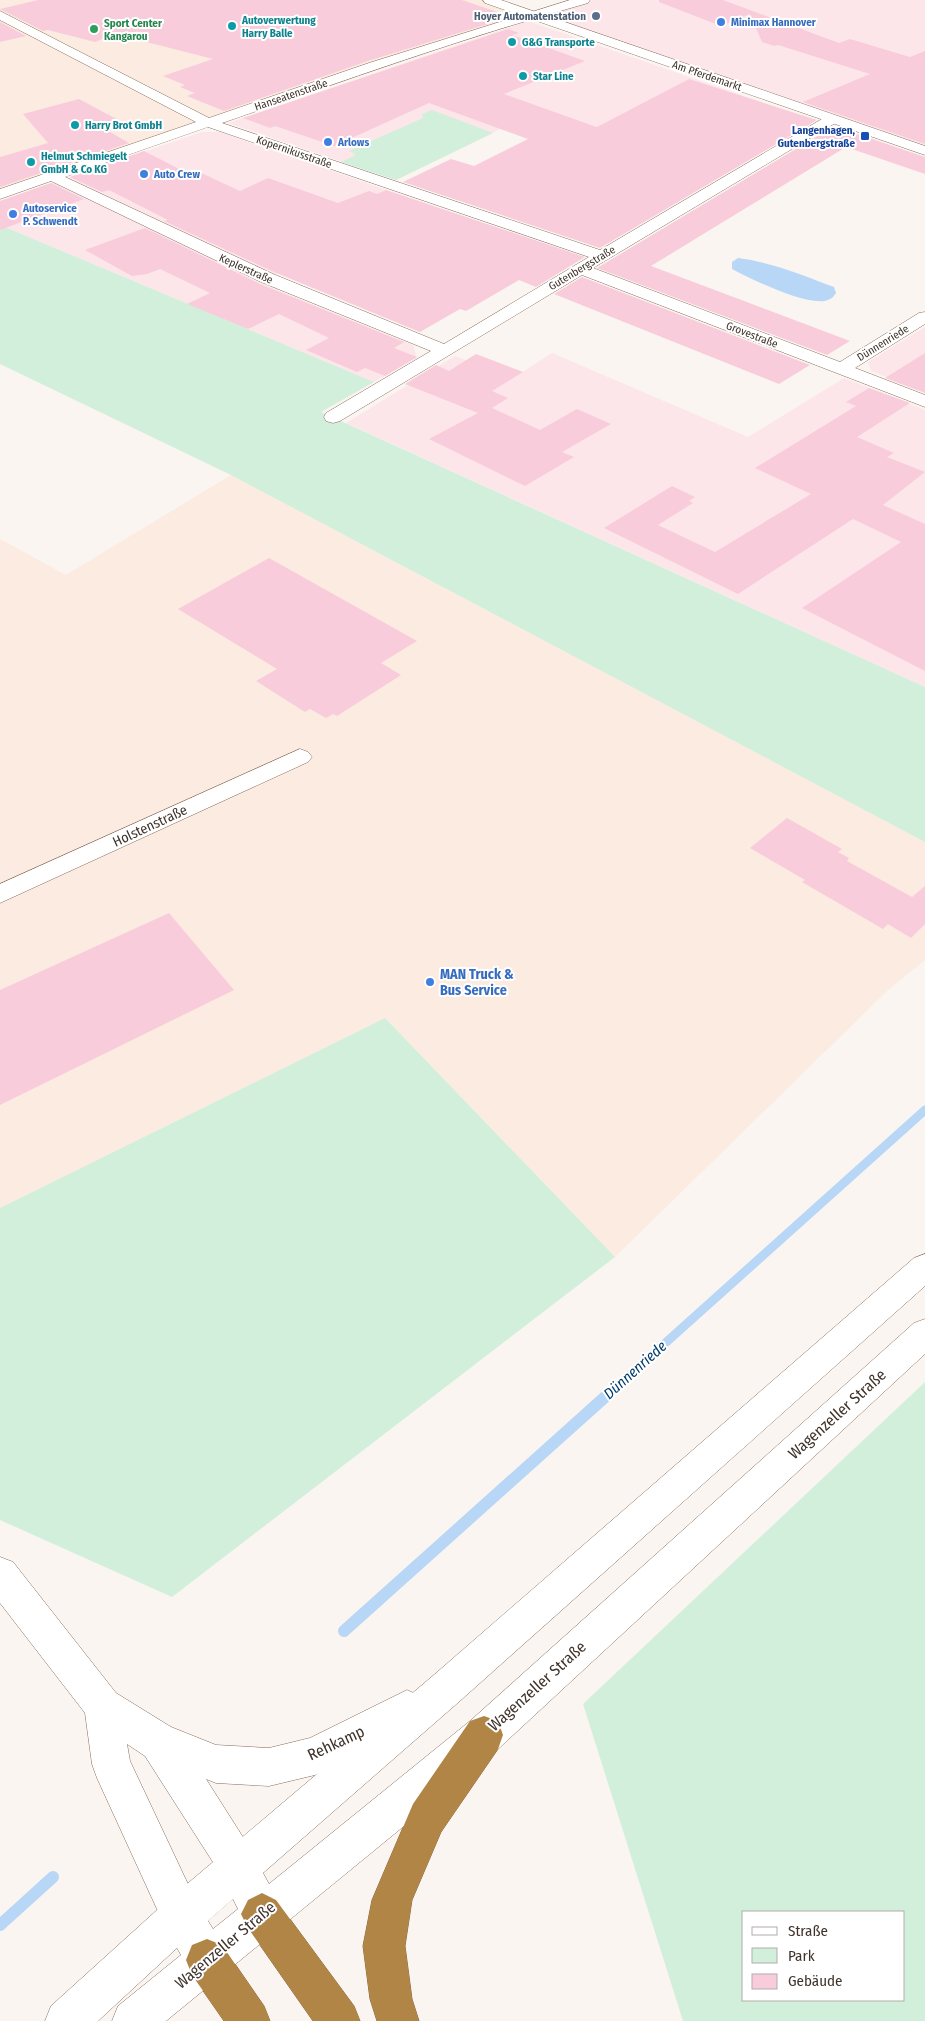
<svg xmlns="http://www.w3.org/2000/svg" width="925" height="2021" font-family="'Fira Sans Condensed',sans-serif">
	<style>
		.commercial { fill: #fce6e9 }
		.built { fill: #fbebe1 }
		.green { fill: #d1efdb; fill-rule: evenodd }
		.water { fill: #b8d7f7 }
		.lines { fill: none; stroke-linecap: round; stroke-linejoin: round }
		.stream-far1 { stroke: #b8d7f7; stroke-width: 9 }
		.stream { stroke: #b8d7f7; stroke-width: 12 }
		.building { fill: #f9ccdb }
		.street-casing { stroke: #876c5a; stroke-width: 1 }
		.secondary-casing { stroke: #876c5a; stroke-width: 1 }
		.highway-casing { stroke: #89683d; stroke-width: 1 }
		.street { fill: #fff; fill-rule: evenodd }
		.secondary { fill: #fff; fill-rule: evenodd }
		.highway { fill: #b18546; fill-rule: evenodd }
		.service-dot { fill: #5c6f8a; stroke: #fff; stroke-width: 2 }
		.shop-dot { fill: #3f7fe0; stroke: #fff; stroke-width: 2 }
		.culture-dot { fill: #0f9aa8; stroke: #fff; stroke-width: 2 }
		.leisure-dot { fill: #2e9e5b; stroke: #fff; stroke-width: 2 }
		.transit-dot { fill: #1a4fb4; stroke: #fff; stroke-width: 2 }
		.labels { text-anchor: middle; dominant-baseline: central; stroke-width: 4; stroke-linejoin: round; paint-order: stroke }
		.far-service-label { font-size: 11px; font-weight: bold; fill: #4e5e75; stroke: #fff; text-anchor: end }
		.far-culture-label { font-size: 11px; font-weight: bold; fill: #0d838f; stroke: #fff; text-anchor: start }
		.far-shop-label { font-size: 11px; font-weight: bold; fill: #366cbe; stroke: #fff; text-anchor: start }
		.far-leisure-label { font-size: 11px; font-weight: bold; fill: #27864d; stroke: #fff; text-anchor: start }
		.far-street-label { font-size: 11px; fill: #3f332b; stroke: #fff }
		.far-transit-label { font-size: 11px; font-weight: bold; fill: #164399; stroke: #fff; text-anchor: end }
		.street-label { font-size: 14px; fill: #3f332b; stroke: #fff }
		.shop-label { font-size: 14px; font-weight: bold; fill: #366cbe; stroke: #fff; text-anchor: start }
		.water-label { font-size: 15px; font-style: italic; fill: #003b6a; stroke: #fff }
		.near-street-label { font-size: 16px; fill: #3f332b; stroke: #fff }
	</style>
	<rect width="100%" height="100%" fill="#fbf5f1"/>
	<!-- commercial -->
	<path class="commercial" d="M593,0H925V146L555,19L553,15L565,8Z
		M528,21L813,120L725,171L543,108L396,180L228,123Z
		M202,132H220L424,203L335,248L258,282L413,345L417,358L374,382L0,225V201Z
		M925,327V392L871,371L868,362Z
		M552,353L748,437L844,378L925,410V687L346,423L455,356L513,378Z"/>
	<!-- built -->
	<path class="built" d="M0,0H489L533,15L0,194Z
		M231,475L925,842V960L887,991L615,1257L385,1018L0,1208V539L66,575Z"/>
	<!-- green -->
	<path class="green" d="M432,110L493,133L396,180L341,162L354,156L355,154L349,151L423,118L422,114Z
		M0,225L374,382L321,412L925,687V842L231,475L0,364Z
		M385,1018L615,1257L172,1597L0,1520V1208Z
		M925,1382V2021H683L583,1704ZM744,1912H904V2000H744Z"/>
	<!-- water -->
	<path class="water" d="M738,258C771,262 802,275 834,287L836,293C834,295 833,298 830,299C813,310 749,278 732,269V262Z"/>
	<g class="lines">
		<!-- stream-far1 -->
		<path class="stream-far1" d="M604,1398L925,1110"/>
		<!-- stream -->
		<path class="stream" d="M344,1631L605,1397
			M0,1925L53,1877"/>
	</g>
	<!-- building -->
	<path class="building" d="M38,0H462L503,14L484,20L491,23L368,61L224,111L187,96L195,93L180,87L185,85L163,76L213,59L115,34L95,42L48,30L43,31L0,9Z
		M659,0H723L839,43L850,39L910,57L925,51V144L803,102L870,74L778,45L774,46L762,42L750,14L721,26L659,2Z
		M0,22L26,36L0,42Z
		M508,29L519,33L512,35L585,61L504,94L597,127L689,79L817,120L600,248L403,182L451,159L474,166L528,139L429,103L334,146L275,126L270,128L243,118Z
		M79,99L122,122L103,128L129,143L0,187V157L48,143L23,114Z
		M834,126L925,157V174L846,147L651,266L850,341L827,355L597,268Z
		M144,151L191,175L199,172L240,191L268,178L338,203L369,191L377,194L386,190L585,257L536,287L519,280L466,311L460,309L420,332L274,272L164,221L168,220L109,190L102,192L70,177Z
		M51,183L84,199L0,230V201Z
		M145,228L260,284L404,342L394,348L417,357L385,376L365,368L357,372L306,350L329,338L279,314L248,329L187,304L210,293L160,269L147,274L132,276L85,250Z
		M582,277L810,365L779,384L554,294Z
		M925,353V393L885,378Z
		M476,354L523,372L492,391L508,398L492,408L540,430L577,409L611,424L562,452L574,457L525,486L429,439L478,413L405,384L436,365L449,371Z
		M869,388L910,403L857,437L894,453L887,457L925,472L883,505L925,524V671L802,608L901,542L853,519L738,594L604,528L672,486L695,497L689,501L693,503L658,525L715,552L811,494L755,468L856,406L846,402Z
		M269,558L417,641L381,663L401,675L337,716L333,714L326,718L310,709L305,712L256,681L277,669L178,609Z
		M787,818L842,849L838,852L849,858L847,861L912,897L925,886V924L911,938L888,924L883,929L802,882L805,880L750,848Z
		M169,913L234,990L0,1105V990Z"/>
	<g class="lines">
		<!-- street casing -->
		<g class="street-casing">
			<path id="street" d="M570,0H590L588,3C465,37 343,81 222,123L600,250L827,116H837L839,119L837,122L593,268L840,362L919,313L925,312V324L855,368L925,395V407L582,275L340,421L333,423L326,421L324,417L326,413L431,351L261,282L51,181L0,199V189L196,122L0,20V11L209,118L369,63ZM208,127L589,257L444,344L273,274L65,177Z
				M300,749L308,752L312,757L308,762L0,903V884Z
				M0,1557L13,1562L116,1693L171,1727L216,1745L269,1748L310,1738L407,1690L420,1696L426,1709L420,1722L315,1775L269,1786L216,1783L206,1779L253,1853L259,1867L253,1881L239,1887L225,1881L145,1756L127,1744L130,1761L203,1916L197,1931L182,1937L167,1931L97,1778L92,1764L85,1713L0,1603Z"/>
		</g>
		<!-- secondary casing -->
		<g class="secondary-casing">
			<path id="secondary" d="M483,0H501L925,146V155L485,3Z
				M925,1254V1286L461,1700L263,1873L269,1884L470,1721L914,1323L925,1319V1354L498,1749L166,2021H112L118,2006L181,1955L177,1948L98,2021H45L51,2006L167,1901L435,1674L914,1258ZM233,1899L238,1909L213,1929L208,1921Z"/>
		</g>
		<!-- highway casing -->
		<g class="highway-casing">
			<path id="highway" d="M484,1716L498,1721L503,1735L498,1749L441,1832L412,1900L405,1946L412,1999L419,2021H377L370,1999L363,1946L372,1900L413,1804L470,1721Z
				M262,1893L276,1900L354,2006L360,2021H313L248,1928L241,1914L248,1900Z
				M207,1939L222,1945L264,2006L270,2021H224L192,1975L186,1960L192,1945Z"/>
		</g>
		<!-- street -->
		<use href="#street" class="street"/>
		<!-- secondary -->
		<use href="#secondary" class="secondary"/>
		<!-- highway -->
		<use href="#highway" class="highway"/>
	</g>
	<!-- markers -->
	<circle class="service-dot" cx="596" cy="16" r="5"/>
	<g class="shop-dot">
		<circle cx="721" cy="22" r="5"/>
		<circle cx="328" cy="142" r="5"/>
		<circle cx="144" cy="174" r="5"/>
		<circle cx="13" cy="214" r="5"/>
		<circle cx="430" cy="982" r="5"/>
	</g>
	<g class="culture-dot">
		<circle cx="232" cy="26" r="5"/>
		<circle cx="512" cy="42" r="5"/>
		<circle cx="523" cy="76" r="5"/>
		<circle cx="75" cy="125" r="5"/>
		<circle cx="31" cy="162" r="5"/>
	</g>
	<circle class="leisure-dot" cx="94" cy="29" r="5"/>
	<rect class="transit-dot" x="860" y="131" width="10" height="10" rx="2.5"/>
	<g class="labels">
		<!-- far-service labels -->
		<g class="far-service-label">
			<text x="586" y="16">Hoyer Automatenstation</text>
		</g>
		<!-- far-culture labels -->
		<g class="far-culture-label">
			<text x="242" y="20">Autoverwertung<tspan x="242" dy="13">Harry Balle</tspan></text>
			<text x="522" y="42">G&amp;G Transporte</text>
			<text x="533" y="76">Star Line</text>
			<text x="85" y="125">Harry Brot GmbH</text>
			<text x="41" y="156">Helmut Schmiegelt<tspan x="41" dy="13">GmbH &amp; Co KG</tspan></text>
		</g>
		<!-- far-shop labels -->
		<g class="far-shop-label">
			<text x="731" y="22">Minimax Hannover</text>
			<text x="338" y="142">Arlows</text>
			<text x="154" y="174">Auto Crew</text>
			<text x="23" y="208">Autoservice<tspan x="23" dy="13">P. Schwendt</tspan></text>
		</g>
		<!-- far-leisure labels -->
		<g class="far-leisure-label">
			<text x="104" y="23">Sport Center<tspan x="104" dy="13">Kangarou</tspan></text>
		</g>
		<!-- far-street labels -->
		<g class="far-street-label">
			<text transform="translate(707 76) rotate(19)">Am Pferdemarkt</text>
			<text transform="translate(291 95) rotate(-19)">Hanseatenstraße</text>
			<text transform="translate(294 152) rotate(19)">Kopernikusstraße</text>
			<text transform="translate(582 268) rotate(-31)">Gutenbergstraße</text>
			<text transform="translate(246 269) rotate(24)">Keplerstraße</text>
			<text transform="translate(752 335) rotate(21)">Grovestraße</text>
			<text transform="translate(883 343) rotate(-32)">Dünnenriede</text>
		</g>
		<!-- far-transit labels -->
		<g class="far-transit-label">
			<text x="855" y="130">Langenhagen,<tspan x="855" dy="13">Gutenbergstraße</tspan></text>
		</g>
		<!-- street labels -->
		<g class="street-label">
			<text transform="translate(150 826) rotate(-25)">Holstenstraße</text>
		</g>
		<!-- shop labels -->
		<g class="shop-label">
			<text x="440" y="974">MAN Truck &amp;<tspan x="440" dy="16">Bus Service</tspan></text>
		</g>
		<!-- water labels -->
		<g class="water-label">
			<text transform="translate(635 1370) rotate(-42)">Dünnenriede</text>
		</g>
		<!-- near-street labels -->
		<g class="near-street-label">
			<text transform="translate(837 1414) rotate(-42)">Wagenzeller Straße</text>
			<text transform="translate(537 1686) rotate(-42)">Wagenzeller Straße</text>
			<text transform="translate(336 1743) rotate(-25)">Rehkamp</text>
			<text transform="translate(225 1945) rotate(-40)">Wagenzeller Straße</text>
		</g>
	</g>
	<!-- legend -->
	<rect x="742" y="1911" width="162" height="90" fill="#ffffff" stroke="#b2adaa"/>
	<rect x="752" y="1927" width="25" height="8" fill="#ffffff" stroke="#b2adaa"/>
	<text x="788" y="1936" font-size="15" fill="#3f332b">Straße</text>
	<rect x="752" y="1948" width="25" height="15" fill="#d1efdb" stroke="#b2adaa"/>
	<text x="788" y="1961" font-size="15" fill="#3f332b">Park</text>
	<rect x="752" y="1974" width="25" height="15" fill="#f9ccdb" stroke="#b2adaa"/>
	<text x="788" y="1986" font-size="15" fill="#3f332b">Gebäude</text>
</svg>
